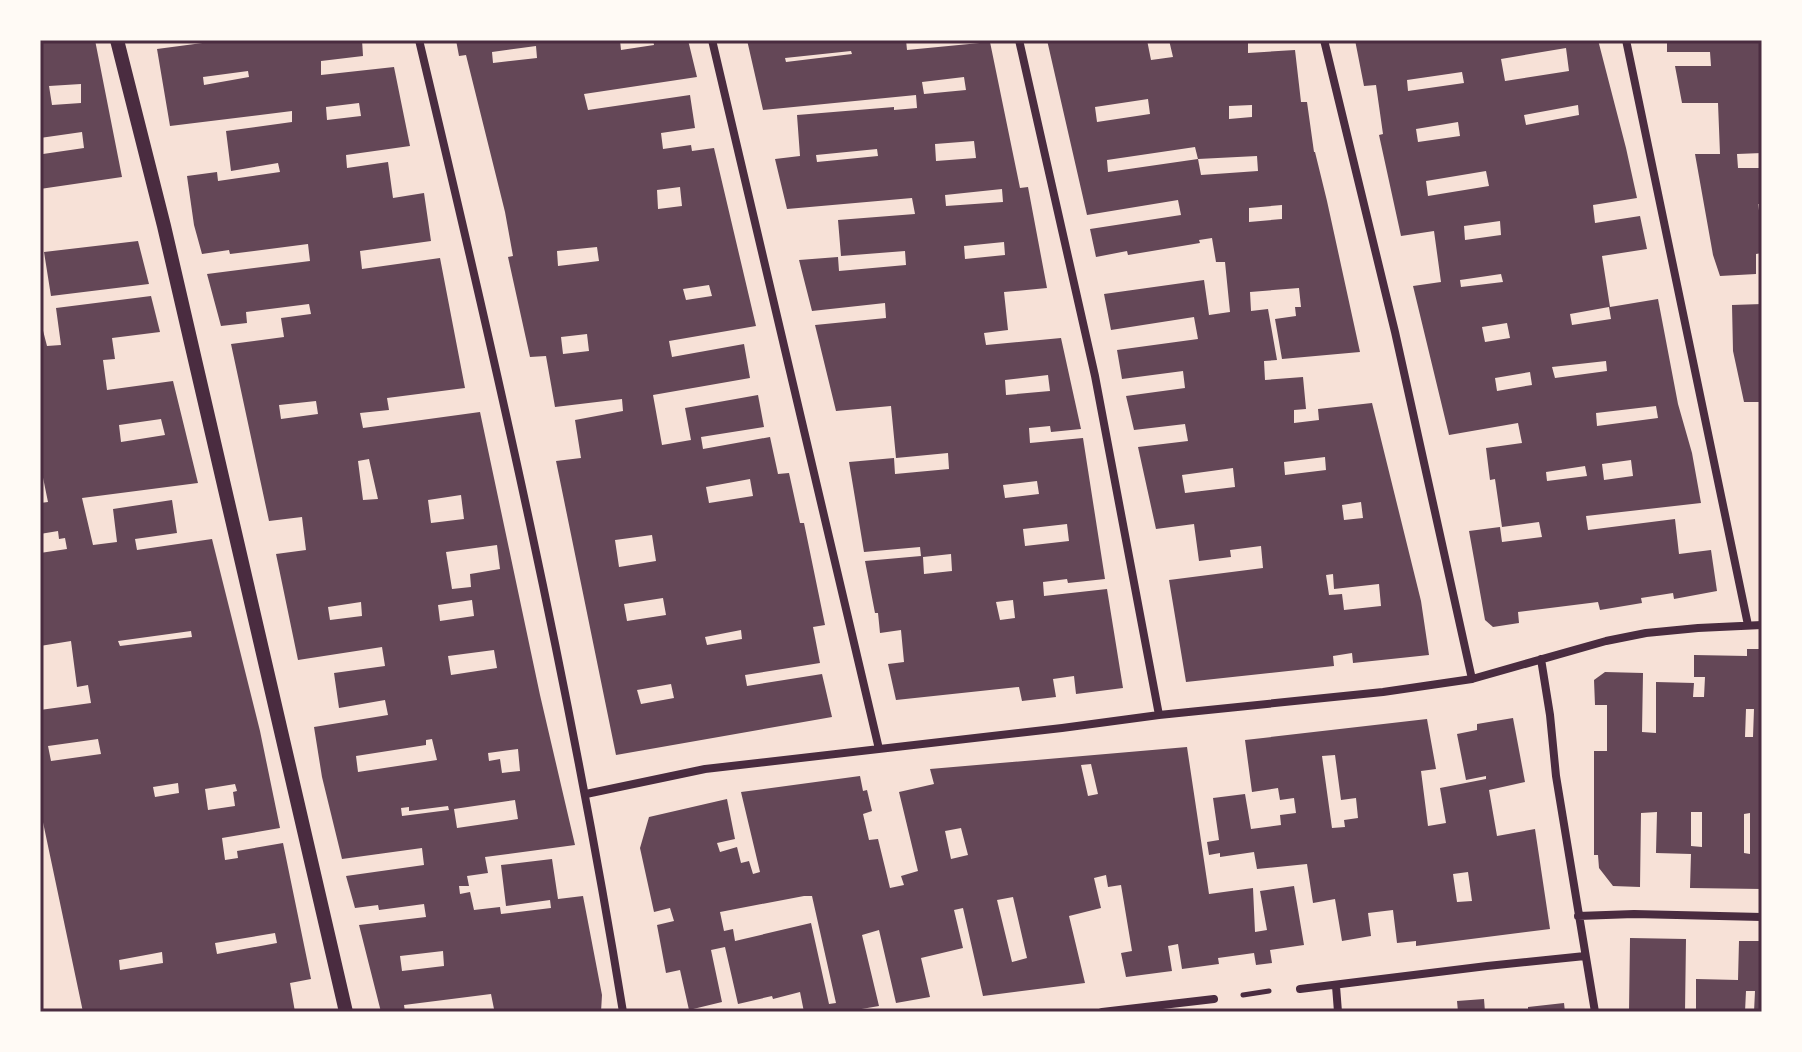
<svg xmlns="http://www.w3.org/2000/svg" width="1802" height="1052" font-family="Jost,sans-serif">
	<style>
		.building { fill: #644757; fill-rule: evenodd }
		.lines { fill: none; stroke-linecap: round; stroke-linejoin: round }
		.path { stroke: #4a2c40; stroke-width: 5 }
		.minor { stroke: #4a2c40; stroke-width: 8 }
		.tertiary { stroke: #4a2c40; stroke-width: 14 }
		.neatline { fill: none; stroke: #4a2c40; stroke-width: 3 }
	</style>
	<rect width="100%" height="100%" fill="#f7e1d7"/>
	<!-- building -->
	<path class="building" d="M95,40L122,177L40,189V147L43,154L84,148L82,132L40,138V43ZM81,84V103L52,105L49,86Z
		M225,40H362L363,56L321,61V75L394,67L410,146L346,155L347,168L388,162L393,198L424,193L431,241L360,251L362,269L440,258L465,388L387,398L389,410L360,413L363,428L480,412L540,695L575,845L485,857L488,873L467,876L469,886H459L460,894L470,892L474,910L500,907L501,914L551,908L550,900L506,906L501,865L552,859L558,899L583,896L602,995L601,1012H484V1010L494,1009L491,994L404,1005L405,1012H381L359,925L426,917L424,904L379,910L378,905L355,908L346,876L424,865L422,848L342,859L322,777L314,727L388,715L385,700L339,708L334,673L385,666L382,647L298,660L276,554L306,550L302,517L269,521L231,344L284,337L281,318L311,314L309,304L246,312L247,323L221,326L207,274L310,261L308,244L230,254L229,250L202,254L194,225L187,176L217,172L218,181L280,172L278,163L231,171L226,131L292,122V111L170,126L157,49ZM248,71L249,77L204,85L203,77ZM359,103L361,116L327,120L326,107ZM316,401L318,414L281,419L279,405ZM369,459L378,499L363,500L358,461ZM461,495L464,519L431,523L428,500ZM497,545L500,569L470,574L471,587L452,589L446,552ZM472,600L474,616L440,621L438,605ZM361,602L362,616L330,620L328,607ZM494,650L497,668L451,675L448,656ZM432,739L437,760L358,772L356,756L426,745V740ZM518,749L520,771L502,773L500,759L489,761L488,753ZM515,800L518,819L457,828L454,809ZM448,806L449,810L402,816L401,808L409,807V811ZM443,951L444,966L402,971L400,956Z
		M456,40H620L621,50L654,45L653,40H688L697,77L584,94L588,110L690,95L695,128L661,133L663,149L691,145L692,151L714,148L756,326L669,341L672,357L744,344L750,378L653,395L662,445L691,440L685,408L758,395L764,427L701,437L703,449L770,437L778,474L789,473L800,523H804L825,625L813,627L820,663L745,675L747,686L822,674L832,717L616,755L556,461L581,458L575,420L623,411L622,399L555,407L546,356L530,357L508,257L513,256L505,212L466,55L459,56ZM536,46L537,58L493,63L492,52ZM680,187L682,206L658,209L657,190ZM597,247L599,261L558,266L557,251ZM709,285L712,296L686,300L683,289ZM587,334L589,351L563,354L561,337ZM750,479L753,496L709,503L706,487ZM652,535L656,561L619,567L615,540ZM663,598L666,615L627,621L624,604ZM741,630L742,639L707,645L705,637ZM671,684L674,698L641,704L637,690Z
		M747,40H906L907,50L990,42L1020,188L1028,187L1047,288L1004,292L1008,330L984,333L986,345L1061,338L1081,429L1051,432L1050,426L1029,428L1030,443L1083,438L1105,579L1068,583L1067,579L1043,582L1044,596L1107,589L1123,688L1076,694L1074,676L1053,679L1056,697L1022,701L1019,687L896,700L888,664L904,662L901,630L880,633L878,613H875L865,561L921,556L920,547L864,552L849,462L894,458L895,474L949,469L948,453L896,458L891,406L836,411L815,325L886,318L885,303L812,311L799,260L838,257L839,271L906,265L905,251L841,256L838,220L915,214L912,198L787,209L775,159L800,156L797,115L894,107V110L917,108L916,95L763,110ZM851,51L852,54L786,62L785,58ZM964,77L966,90L924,94L922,82ZM974,141L976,158L936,161L935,144ZM877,149L878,156L817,162L816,155ZM1002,189L1003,202L946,206L945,195ZM1004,242L1005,255L965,259L964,246ZM1048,375L1050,391L1006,395L1005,380ZM1037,481L1039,494L1005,498L1003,485ZM1067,524L1069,541L1025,546L1023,529ZM951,554L952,571L924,574L923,557ZM1013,600L1015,618L1000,620L996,602Z
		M1047,40H1147L1151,60L1173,57L1169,40H1248V53L1295,50L1301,102H1307L1314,152H1315L1327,201L1360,352L1282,359L1275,319L1296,316L1295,307H1301L1299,288L1250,292L1251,311L1268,309L1277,360L1264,361L1265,380L1303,377L1306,409L1294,410V423L1319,420L1318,409L1372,403L1421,601L1429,655L1353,663L1352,653L1333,656L1334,666L1186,682L1169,580L1263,568L1261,546L1230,550L1231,557L1199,561L1194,524L1156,529L1138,447L1188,441L1185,424L1134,430L1126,396L1185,388L1183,371L1122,379L1117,350L1198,339L1194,317L1111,330L1104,294L1204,280L1209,315L1230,312L1225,262H1216L1212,238L1199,240L1200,243L1128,255L1127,251L1096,257L1090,229L1181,215L1178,200L1087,215ZM1148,99L1150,114L1097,122L1095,107ZM1252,105V117L1229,119V106ZM1195,147L1198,159L1257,156L1258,171L1201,175L1198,159L1108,172L1107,160ZM1282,205V219L1249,222V208ZM1325,457L1326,470L1285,475L1284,462ZM1233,468L1235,487L1185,493L1182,475ZM1361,502L1363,518L1344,520L1342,505ZM1333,574L1334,589L1379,584L1381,606L1344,610L1342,594L1329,595L1326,575Z
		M1355,40H1598L1626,148L1637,198L1593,205L1595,223L1640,216L1647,249L1602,256L1610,307L1658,299L1678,404L1692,453L1701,503L1586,516L1588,530L1675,519L1679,554L1711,550L1717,591L1674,599L1673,593L1641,598L1642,603L1600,610L1598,602L1518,612L1519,623L1493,627L1485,620L1469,531L1500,527L1502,542L1542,537L1539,522L1502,527L1495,479L1490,480L1486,448L1522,443L1518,423L1449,435L1413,286L1441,282L1434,231L1401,236L1379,135L1383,134L1376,85L1364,86ZM1566,48L1569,71L1505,81L1501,59ZM1462,72L1464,83L1408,91L1407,80ZM1578,105L1579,115L1526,125L1524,115ZM1458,122L1460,136L1418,142L1416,129ZM1486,171L1489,186L1428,196L1426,181ZM1500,221L1501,235L1465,240L1464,226ZM1501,274L1503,282L1461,287L1460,280ZM1609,307L1611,319L1572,325L1570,314ZM1507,323L1510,338L1485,342L1482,327ZM1606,361L1607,371L1555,378L1552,367ZM1530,372L1532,385L1497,391L1495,378ZM1656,406L1658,418L1597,426L1596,413ZM1631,460L1633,476L1604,480L1602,464ZM1585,466L1587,476L1547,481L1546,472Z
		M1667,40H1762V153L1737,154L1738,168H1762V204H1758L1760,217H1762V253L1756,254V274L1720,276L1713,255L1695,154H1720L1718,103H1682L1675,66H1711L1710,52H1667Z
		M138,241L149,284L51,296L44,252Z
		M151,296L160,332L112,338L115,359L103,360L107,390L173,381L198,483L82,498L93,545L117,542L113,509L172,500L177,533L135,539L137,550L212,539L260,731L280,828L222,838L225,860L238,858L237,851L283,843L311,979L290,983L295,1012H83L40,808V710L91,703L88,685L77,687L71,641L40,646V553L67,549L65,538L59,539L58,531L40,534V503L48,502L40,463V319L47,346L61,345L56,308ZM161,419L165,435L121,442L119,425ZM191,631L192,637L120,646L118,641ZM98,739L101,754L51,761L48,746ZM178,783L179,793L155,797L153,787ZM235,784L237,791L233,792L235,806L208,810L205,789ZM275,933L277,943L217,954L215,943ZM162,952L163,963L120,970L119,960Z
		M1762,304V402H1744L1733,351L1732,305Z
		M1747,649H1762V889L1690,888L1691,854L1656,853L1657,812L1641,813L1640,887L1613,886L1599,868L1598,855H1594V751H1607V705H1595L1594,680L1605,672L1643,673L1642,732L1656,733V682L1694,683L1693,697H1704L1705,677H1694V655L1747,656ZM1746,709H1754L1753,737H1745ZM1691,812H1702V847L1691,846ZM1750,813V854L1744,853V814Z
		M1513,718L1525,782L1489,790L1497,836L1535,829L1550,929L1416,946V941L1397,943L1393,910L1368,913L1371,936L1342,941L1335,899L1313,903L1307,864L1257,869L1254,852L1220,857V853L1209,855L1207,842L1219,840L1213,798L1245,794L1251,829L1281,825L1280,815L1296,813L1294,798L1280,800L1278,788L1252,792L1245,740L1427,719L1436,769L1421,771L1428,826L1446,823L1440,788L1486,779V776L1466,780L1457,734L1477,730V724ZM1335,755L1341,800L1356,798L1358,818L1344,820L1345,827L1332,828L1322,756ZM1468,872L1472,901L1457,902L1453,874Z
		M1187,747L1209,894L1253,888L1255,932L1267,930L1260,891L1294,886L1304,945L1270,950L1272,963L1256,965L1254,953L1218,958L1219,964L1182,969L1178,944L1168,946L1172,971L1126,977L1121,953L1132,951L1121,885L1108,887L1106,875L1094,878L1101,908L1069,916L1085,983L983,996L963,908L954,910L963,948L921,958L930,997L896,1003L879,930L862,935L879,1006L844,1012H804L800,992L773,999L772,996L738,1004L725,947L711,950L722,1002L689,1010L680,970L666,973L657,925L674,921L670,908L654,912L640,848L649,817L727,799L735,839L717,843L720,852L737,847L741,863L749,861L753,874L760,872L741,792L860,776L863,791L867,790L872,811L863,814L869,840L878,839L890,888L904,885L901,876L918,871L899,792L934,784L930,769ZM1091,764L1098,794L1088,796L1081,765ZM961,828L968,855L951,859L945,831ZM804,896H812L836,1003L829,1004L811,923L735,941L733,929L724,931L720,912ZM1013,897L1027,958L1012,962L997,900Z
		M1630,938L1686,939L1685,1012H1629Z
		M1739,941H1762V1012H1754L1755,991H1746L1745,1012H1696V979L1738,980Z
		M1484,999L1485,1012H1458L1457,1001Z
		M1564,1003L1565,1012H1528V1007Z"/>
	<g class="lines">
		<!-- path -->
		<path class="path" d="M1243,995L1269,991"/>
		<!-- minor -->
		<path class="minor" d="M419,40C496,362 570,685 623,1012
			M712,40L879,749
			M1019,40L1095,376L1159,715
			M1324,40L1395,332L1472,679
			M1626,40L1748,625
			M1541,659L1550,715L1556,776L1595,1012
			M586,794L705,769L1062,728L1159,715L1383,692L1472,679L1606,641L1646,633L1698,628L1762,625
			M1578,916L1634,914L1762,917
			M1336,986L1338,1012
			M1300,989L1487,966L1585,956
			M1102,1012L1214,999"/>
		<!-- tertiary -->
		<path class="tertiary" d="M117,40L164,226L346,1012"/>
	</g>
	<!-- border -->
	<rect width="1802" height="1052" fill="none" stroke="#fffaf5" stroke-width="84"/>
	<rect x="42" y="42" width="1718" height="968" class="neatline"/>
</svg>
